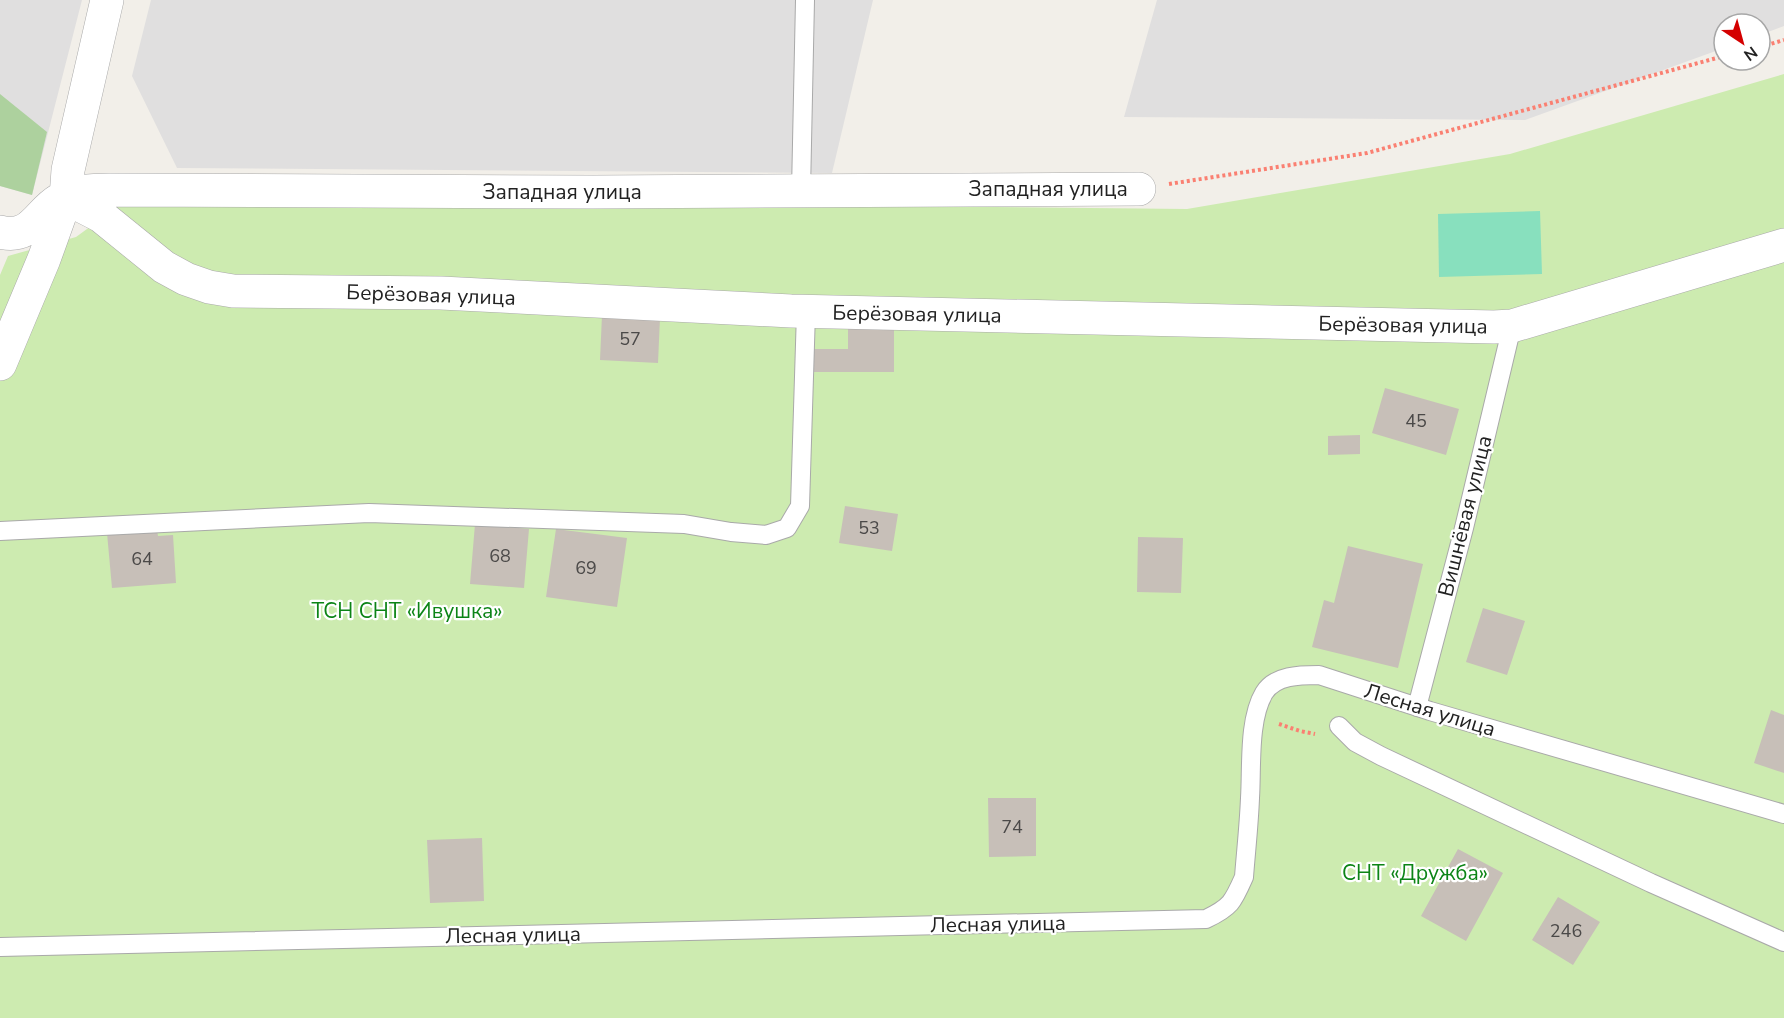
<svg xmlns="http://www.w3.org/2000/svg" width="1784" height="1018" font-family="'Nunito Sans',sans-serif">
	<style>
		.residential { fill: #e0dfdf }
		.grass { fill: #cdebb0 }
		.forest { fill: #add19e }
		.pitch { fill: #88e0be }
		.building { fill: #c7bfb8 }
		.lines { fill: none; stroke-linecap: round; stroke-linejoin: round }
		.service-casing { stroke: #a9a9a9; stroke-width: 20 }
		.minor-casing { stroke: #a9a9a9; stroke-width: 34 }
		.path { stroke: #fa8072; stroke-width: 4; stroke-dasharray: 3 3; stroke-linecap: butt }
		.service { stroke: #fff; stroke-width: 18 }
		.minor { stroke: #fff; stroke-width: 33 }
		.labels { text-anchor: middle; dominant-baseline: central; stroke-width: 4.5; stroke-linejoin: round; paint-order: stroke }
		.number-label { font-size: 18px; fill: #4b4948 }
		.street-label { font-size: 21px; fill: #222; stroke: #fff }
		.park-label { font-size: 21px; fill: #0c8416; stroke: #fff }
	</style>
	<rect width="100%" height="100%" fill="#f2efe9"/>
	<!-- residential -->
	<path class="residential" d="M0,0H82L32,195L0,186Z
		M151,0H873L832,173L177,168L132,76Z
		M1157,0H1784V26L1760,35V24H1724V48L1525,120L1124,117Z"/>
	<!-- grass -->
	<path class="grass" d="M1784,74V1018H0V275L8,256L76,237L120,205H807L1187,209L1510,154Z"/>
	<!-- forest -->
	<path class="forest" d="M0,94L47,132L32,195L0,186Z"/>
	<!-- pitch -->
	<path class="pitch" d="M1540,211L1542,274L1439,277L1438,214Z"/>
	<!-- building -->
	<path class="building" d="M602,315L660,318L658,363L600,360Z
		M848,319L894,320V372H814V349H848Z
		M1385,388L1459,409L1446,455L1372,433Z
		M1360,435V454L1328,455V436Z
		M845,506L898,514L892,551L839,543Z
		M475,524L529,529L524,588L470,584Z
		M157,529L158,536L173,535L176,583L112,588L107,533Z
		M556,529L627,538L617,607L546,597Z
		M1138,537L1183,538L1181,593L1137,592Z
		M1348,546L1423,564L1398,668L1312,647L1324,600L1334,603Z
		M1483,608L1525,621L1507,675L1466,662Z
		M1771,710L1784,715V773L1754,763Z
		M988,798H1036V856L989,857Z
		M482,838L484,901L430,903L427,840Z
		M1458,849L1503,873L1466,941L1421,916Z
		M1558,897L1600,922L1573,965L1532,940Z"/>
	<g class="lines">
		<!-- service casing -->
		<g class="service-casing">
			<path id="service" d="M801,191L805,0
				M0,531L369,513L684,524L731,532L766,535L787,528L800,506L806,312
				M1417,707L1464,528L1512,326
				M1339,726L1355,742L1381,756L1651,883L1784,942
				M0,947L1206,919C1231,907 1233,902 1244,877C1246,851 1249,824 1250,798C1252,768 1248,720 1264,693C1275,675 1300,675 1319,675L1430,711L1784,814"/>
		</g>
		<!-- minor casing -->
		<g class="minor-casing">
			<path id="minor" d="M66,198L101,216L164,267L186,279L209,287L233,291L441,293L791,311L1494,327L1512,326L1784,245
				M0,232C32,240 38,212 59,200C74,191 92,190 109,190L593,192L1139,189
				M0,364L44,259L66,198L68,170L107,0"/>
		</g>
		<!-- path -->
		<path class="path" d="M1760,47L1784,40
			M1169,184L1367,153L1724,56
			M1279,724L1300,731L1315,734"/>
		<!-- service -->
		<use href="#service" class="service"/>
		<!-- minor -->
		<use href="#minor" class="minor"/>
	</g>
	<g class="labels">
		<!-- number labels -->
		<g class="number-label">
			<text x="630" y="339">57</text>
			<text x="1416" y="421">45</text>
			<text x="869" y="528">53</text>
			<text x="500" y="556">68</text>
			<text x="142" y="559">64</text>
			<text x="586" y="568">69</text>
			<text x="1012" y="827">74</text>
			<text x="1566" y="931">246</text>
		</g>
		<!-- street labels -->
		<g class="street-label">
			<text x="1048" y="189">Западная улица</text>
			<text x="562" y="192">Западная улица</text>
			<text transform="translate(431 295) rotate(2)">Берёзовая улица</text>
			<text transform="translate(917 314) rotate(1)">Берёзовая улица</text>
			<text transform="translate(1403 325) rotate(1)">Берёзовая улица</text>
			<text transform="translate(1465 516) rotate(-76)">Вишнёвая улица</text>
			<text transform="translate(1430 710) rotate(17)">Лесная улица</text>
			<text transform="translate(998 924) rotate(-1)">Лесная улица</text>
			<text transform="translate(513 935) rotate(-1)">Лесная улица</text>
		</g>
		<!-- park labels -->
		<g class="park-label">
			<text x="407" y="611">ТСН СНТ «Ивушка»</text>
			<text x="1415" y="873">СНТ «Дружба»</text>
		</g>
	</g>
	<!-- north arrow -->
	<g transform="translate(1742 42) rotate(144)"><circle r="28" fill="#ffffff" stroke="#a7a7a7" stroke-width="1.5"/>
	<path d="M0-4.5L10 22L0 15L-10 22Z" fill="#d40000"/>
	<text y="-9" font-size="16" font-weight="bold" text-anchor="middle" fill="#222222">N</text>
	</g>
</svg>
